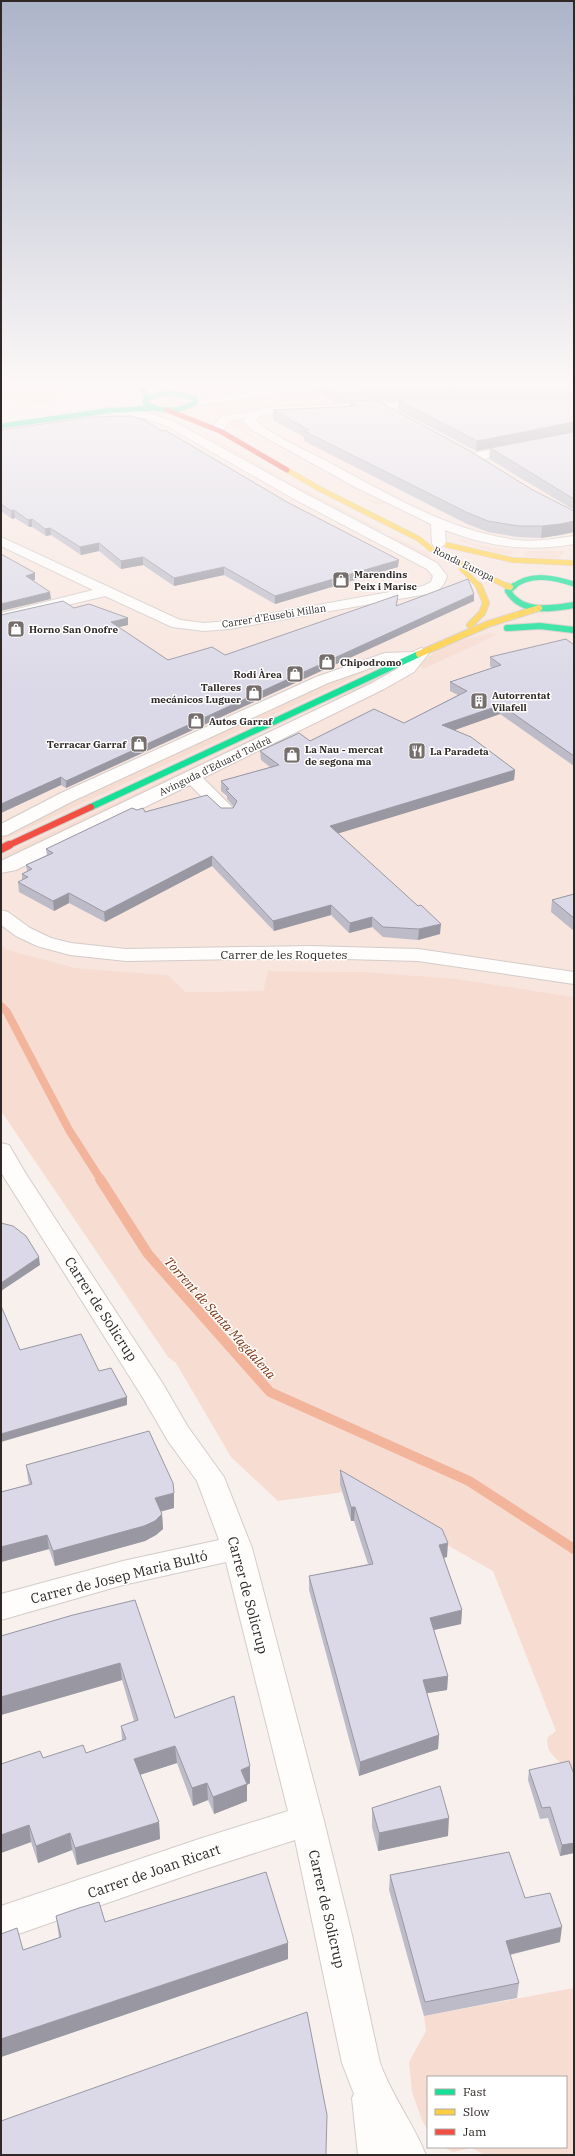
<svg xmlns="http://www.w3.org/2000/svg" width="575" height="2156" font-family="'IBM Plex Serif',serif">
	<style>
		.built { fill: #f8e5de }
		.green { fill: #f7dcd1 }
		.lines { fill: none; stroke-linecap: round; stroke-linejoin: round }
		.stream-far1 { stroke: #f2b49b; stroke-width: 8 }
		.stream { stroke: #f2b49b; stroke-width: 10 }
		.street-casing { stroke: #d3ccc9; stroke-width: 2 }
		.fast-far1-casing { stroke: #d3ccc9; stroke-width: 6 }
		.fast-casing { stroke: #d3ccc9; stroke-width: 8 }
		.slow-far1-casing { stroke: #d3ccc9; stroke-width: 6 }
		.slow-casing { stroke: #d3ccc9; stroke-width: 8 }
		.jam-far2-casing { stroke: #d3ccc9; stroke-width: 6 }
		.jam-far1-casing { stroke: #d3ccc9; stroke-width: 8 }
		.jam-casing { stroke: #d3ccc9; stroke-width: 10 }
		.street { fill: #fefdfc; fill-rule: evenodd }
		.fast-far1 { stroke: #16e098; stroke-width: 5 }
		.fast { stroke: #16e098; stroke-width: 6 }
		.slow-far1 { stroke: #ffcf43; stroke-width: 5 }
		.slow { stroke: #ffcf43; stroke-width: 6 }
		.jam-far2 { stroke: #f24e42; stroke-width: 5 }
		.jam-far1 { stroke: #f24e42; stroke-width: 6 }
		.jam { stroke: #f24e42; stroke-width: 8 }
		.wall { fill: #bcbbc7 }
		.shaded-wall { fill: #9998a2 }
		.building { fill: #dbd9e7; stroke: #9998a2 }
		.labels { text-anchor: middle; dominant-baseline: central; stroke-width: 3; stroke-linejoin: round; paint-order: stroke }
		.far-street-label { font-size: 10px; fill: #2f2826; stroke: #fff }
		.far-poi-label { font-size: 10px; font-weight: bold; fill: #2f2826; stroke: #fff; text-anchor: start }
		.street-label { font-size: 12px; fill: #2f2826; stroke: #fff }
		.water-label { font-size: 13px; font-style: italic; fill: #7e330e; stroke: #fff }
		.near-street-label { font-size: 14px; fill: #2f2826; stroke: #fff }
	</style>
	<rect width="100%" height="100%" fill="#f8f0ed"/>
	<!-- built -->
	<path class="built" d="M145,384H574V997L458,979L367,972L268,971L263,991L186,992L168,975L76,968L8,950L1,945V431L125,415L171,401Z"/>
	<!-- green -->
	<path class="green" d="M1,384H75L48,404L1,400Z
		M218,405L245,410C236,413 216,418 208,409Z
		M241,418L240,422L252,431L248,433L262,441L275,443L260,442L230,425L233,419Z
		M202,431L285,479L384,531L375,530L317,501L203,435Z
		M281,453L296,454H286L348,489L371,500L387,502L377,505Z
		M383,536L395,537L431,555L428,557Z
		M462,539L478,545L514,551L511,555L496,553L456,540Z
		M527,551H563L564,553L558,559L523,557Z
		M491,633L497,635L423,669L420,666C437,644 465,639 491,633Z
		M391,660L1,841V835C128,771 258,708 391,660Z
		M404,665L396,672L1,864V856L331,702L337,697Z
		M1,945L8,950L76,968L168,975L186,992L263,991L268,971L367,972L458,979L574,997V1789C572,1783 570,1777 567,1771C559,1758 544,1754 548,1737L556,1731L493,1571L352,1491L278,1501L231,1457L176,1363L168,1357L1,1111Z
		M574,1988V2155H485L472,2148L453,2152L443,2147H566V2077H428V2131L422,2120L412,2092L409,2062L426,2031L424,2016Z"/>
	<g class="lines">
		<!-- stream-far1 -->
		<path class="stream-far1" d="M1,1006L7,1012L69,1130L101,1180"/>
		<!-- stream -->
		<path class="stream" d="M100,1179L148,1254L270,1392L469,1481L574,1549"/>
		<!-- street casing -->
		<g class="street-casing">
			<path id="street" d="M302,384H329L323,387L196,406L190,403L196,400Z
				M429,401L433,402L435,404L433,406L273,413L260,416L256,421C276,438 308,451 332,464C390,495 451,532 517,540C536,542 555,539 574,536V544C527,552 490,547 445,530L446,544L439,548L434,547L432,544L431,524L357,488L252,430L243,421L245,418L230,421L224,429L220,430L214,426L218,419L223,416L273,407Z
				M106,408L146,412L175,422L304,493L437,563L447,576C444,587 438,592 427,594L229,629L204,631L172,627L105,596L1,621V613L93,590L1,546V537L180,620L204,623L229,621L423,586L431,582L433,576L427,569L294,499L167,426L144,418L102,413L100,411L102,409Z
				M574,433V441L474,461L468,457L474,453Z
				M421,648L426,650L429,653L414,672L384,689L203,778L233,808L236,812L233,816L227,817L221,816L190,785L16,870L1,873V861L372,683L402,666L406,661H391L328,683L73,801L7,835L1,836V824L61,793L316,677L385,653L413,652Z
				M1,910L8,912L30,928L51,938L71,943L126,949L309,946L418,949L574,972V984L418,961L309,958L126,961L70,955L37,946L16,936L1,925Z
				M1,1143L9,1145L26,1174L163,1384L188,1427L224,1477L252,1548L324,1821L352,1935L380,2063C392,2096 413,2123 426,2155H358L352,2098L354,2094L342,2063L295,1840L202,1870L1,1940V1906L202,1838L288,1811L226,1562L123,1585L1,1620V1594L123,1561L219,1540L197,1481L168,1441L143,1398L2,1174Z"/>
		</g>
		<!-- fast-far1 casing -->
		<g class="fast-far1-casing">
			<path id="fast-far1" d="M135,384L143,390L147,398
				M171,393L195,398L196,402C180,412 162,413 145,403L146,399L156,395Z
				M1,426L106,411L153,408
				M513,587C530,572 555,578 574,584"/>
		</g>
		<!-- fast casing -->
		<g class="fast-casing">
			<path id="fast" d="M514,586L508,591C522,614 551,609 574,605
				M507,628L540,626L574,630
				M91,807L419,654"/>
		</g>
		<!-- slow-far1 casing -->
		<g class="slow-far1-casing">
			<path id="slow-far1" d="M287,470L318,488L419,539L431,549L509,587
				M447,545L512,560L574,563
				M462,569L480,587"/>
		</g>
		<!-- slow casing -->
		<g class="slow-casing">
			<path id="slow" d="M507,586L510,587
				M470,625L482,613L486,603L479,586
				M419,654L488,624L539,608"/>
		</g>
		<!-- jam-far2 casing -->
		<g class="jam-far2-casing">
			<path id="jam-far2" d="M167,410L220,431L287,470"/>
		</g>
		<!-- jam-far1 casing -->
		<g class="jam-far1-casing">
			<path id="jam-far1" d="M7,846L91,807"/>
		</g>
		<!-- jam casing -->
		<g class="jam-casing">
			<path id="jam" d="M1,849L9,845"/>
		</g>
		<!-- street -->
		<use href="#street" class="street"/>
		<!-- fast-far1 -->
		<use href="#fast-far1" class="fast-far1"/>
		<!-- fast -->
		<use href="#fast" class="fast"/>
		<!-- slow-far1 -->
		<use href="#slow-far1" class="slow-far1"/>
		<!-- slow -->
		<use href="#slow" class="slow"/>
		<!-- jam-far2 -->
		<use href="#jam-far2" class="jam-far2"/>
		<!-- jam-far1 -->
		<use href="#jam-far1" class="jam-far1"/>
		<!-- jam -->
		<use href="#jam" class="jam"/>
	</g>
	<!-- wall -->
	<path class="wall" d="M315,384H574V510L489,459L490,449L476,451L398,410V401H378L531,489L574,511V532L560,535L541,538L517,537L488,532L467,524L304,441V437L273,420V410L349,407V403H336L315,390Z
		M1,430L398,567L275,604L224,575L174,586L143,565L121,569L99,551L81,555L51,535L46,536L32,527H29L15,518L12,519L1,511Z
		M398,595L397,606L474,601L66,788L61,785L1,813L74,608L128,625L118,627L168,660L225,655Z
		M574,645V766L500,714L454,730L515,770L514,780L338,833L440,934L418,940L383,937L372,927L349,933L331,915L274,931L212,866L105,922L69,903L54,911L19,892L18,882L22,880V874L27,871L26,865L47,855L46,849L137,810L145,812L221,808H233L234,807L227,799V796L221,791V781L270,767L261,760L260,751L404,723L458,695L450,691V682L492,668L490,666V657Z
		M574,894V931L551,912L552,900Z
		M26,1465L174,1508L161,1511L162,1514L163,1529L156,1535L145,1541L55,1566L49,1549L1,1562V1492L29,1484L28,1479Z
		M340,1470L447,1557L444,1558L462,1610L461,1624L434,1630L448,1676L447,1690L427,1693L439,1735L438,1749L359,1776L309,1590V1576L368,1564L354,1521H351L340,1484Z
		M73,1615L175,1718L250,1783L247,1785V1801L214,1814L208,1800L193,1806L177,1763L140,1775L159,1822L160,1839L77,1865L72,1850L38,1863L31,1842L1,1853V1764L43,1758L86,1753L122,1740L121,1726L134,1721L122,1680L1,1715V1636Z
		M529,1770L574,1774V1853L560,1856L548,1818L540,1819L528,1780Z
		M372,1808L448,1836L378,1851L372,1827Z
		M390,1875L525,1898L560,1942L510,1955L519,1983L517,1998L424,2016L389,1890Z
		M56,1916L105,1922L288,1959L1,2057V1934L23,1950L59,1938Z"/>
	<!-- shaded-wall -->
	<path class="shaded-wall" d="M574,422V432L476,451L477,441Z
		M14,510L15,518L12,519L11,511Z
		M32,519V527H29L28,520Z
		M574,521V532L560,535L541,538L542,526Z
		M50,528L51,535L46,536L45,529Z
		M99,543V551L81,555L80,547Z
		M143,557V565L121,569V561Z
		M399,560L398,567L275,604V596Z
		M224,567V575L174,586V578Z
		M35,573V580L26,583V576Z
		M50,592L51,599L1,611V604Z
		M474,594V601L66,788V781Z
		M128,618V625L111,629V622Z
		M501,705L500,714L441,735L442,725Z
		M515,770L514,780L330,836V826Z
		M61,777V785L1,813V804Z
		M212,856V866L105,922L104,912Z
		M69,893V903L54,911L53,901Z
		M331,905V915L274,931L273,921Z
		M372,917V927L349,933L350,923Z
		M441,924L440,934L418,940L419,929Z
		M39,1257L40,1265L1,1291V1283Z
		M127,1397V1405L1,1442V1434Z
		M174,1493V1508L156,1513L155,1498Z
		M351,1507H355L354,1521H351Z
		M162,1514L163,1529L156,1535L145,1541L55,1566L53,1551Z
		M47,1535L49,1549L1,1562V1547Z
		M448,1543L447,1557L438,1559L439,1545Z
		M462,1610L461,1624L429,1631L430,1618Z
		M120,1663L122,1680L1,1715V1697Z
		M448,1676L447,1690L422,1694L423,1680Z
		M439,1735L438,1749L359,1776L360,1762Z
		M175,1746L177,1763L136,1776L134,1759Z
		M250,1766V1783L247,1785V1801L214,1814L213,1797L241,1770Z
		M207,1783L208,1800L193,1806L192,1788Z
		M449,1818L448,1836L378,1851L379,1833Z
		M159,1822L160,1839L77,1865L75,1848Z
		M29,1825L31,1842L1,1853V1835Z
		M70,1833L72,1850L38,1863L36,1846Z
		M574,1843V1853L560,1856L562,1845Z
		M562,1927L560,1942L504,1956L506,1941Z
		M288,1943V1959L1,2057V2039Z"/>
	<!-- building -->
	<path class="building" d="M321,384H574V392L427,390L336,393Z
		M376,400L470,451L531,489L574,511V521L561,524L542,526H518L488,521L468,513L304,431L309,430L273,410L357,406L349,401Z
		M398,400H574V422L477,441Z
		M131,416L144,420L162,431L165,430L287,502L399,560L275,596L224,567L174,578L143,557L121,561L99,543L80,547L50,528L45,529L32,519L28,520L14,510L11,511L1,504V430L91,417Z
		M574,432V499L490,448Z
		M1,554L35,573L26,576L50,592L1,604Z
		M468,579L474,594L66,781L61,777L1,804V615L63,601L74,608L89,604L128,618L111,622L168,660L212,647L225,655L398,595L396,606Z
		M566,639L574,645V756L501,705L442,725L471,737L515,770L330,826L418,906L421,905L441,924L419,929L383,927L372,917L350,923L331,905L273,921L212,856L104,912L69,893L53,901L18,882L28,877L22,874L32,869L26,865L53,853L46,849L132,808L137,810L143,808L145,812L207,795L221,808H233L237,801L226,790L229,789L221,781L279,765L260,751L299,733L310,741L374,709L404,723L467,691L450,682L501,665L490,657Z
		M574,894V918L552,900Z
		M1,1223L13,1226L26,1236L39,1257L1,1283Z
		M1,1306L20,1350L81,1334L99,1371L111,1368L127,1397L1,1434Z
		M149,1431L173,1483L174,1493L155,1498L162,1514L155,1521L144,1526L53,1551L47,1535L1,1547V1492L32,1484L26,1465Z
		M340,1470L442,1529L448,1543L439,1545L462,1610L430,1618L448,1676L423,1680L439,1735L360,1762L309,1576L373,1564L355,1507H351Z
		M135,1600L175,1718L234,1696L250,1766L241,1770L247,1784L213,1797L207,1783L192,1788L175,1746L134,1759L159,1822L75,1848L70,1833L36,1846L29,1825L1,1835V1764L40,1751L43,1758L83,1745L86,1753L126,1739L121,1726L138,1720L120,1663L1,1697V1636L73,1615Z
		M569,1761L574,1774V1843L562,1845L550,1807L542,1808L529,1770Z
		M440,1786L449,1818L379,1833L372,1808Z
		M509,1852L525,1898L550,1893L562,1927L506,1941L519,1983L425,2002L390,1875Z
		M266,1872L288,1943L1,2039V1934L17,1928L23,1950L61,1937L56,1916L79,1908L99,1902L105,1922Z
		M307,2012L327,2115L326,2152V2155H1V2121Z"/>
	<!-- sky -->
	<linearGradient id="sky" x2="0" y2="1"><stop stop-color="#acb4c9"/><stop offset="0.56" stop-color="#fcf8f7"/><stop offset="1" stop-color="#fcf8f7" stop-opacity="0"/></linearGradient>
	<rect width="575" height="686" fill="url(#sky)"/>
	<!-- icons -->
	<defs>
		<g id="shop-square" transform="scale(0.9)"><rect x="-9" y="-9" width="18" height="18" rx="4" fill="#756e6c" stroke="#fff"/><path d="M-5-2.5h2.3a2.7 3.5 0 0 1 5.4 0H5L5.5 6h-11ZM-1.5-2.5h3a1.5 2.3 0 0 0-3 0Z" fill="#fff"/></g>
		<g id="building-square" transform="scale(0.9)"><rect x="-9" y="-9" width="18" height="18" rx="4" fill="#756e6c" stroke="#fff"/><path d="M-4-6H4V6H1V3H-1V6H-4ZM-2.5-4.3h1.7v1.8h-1.7ZM.8-4.3h1.7v1.8H.8ZM-2.5-1h1.7V.8h-1.7ZM.8-1h1.7V.8H.8Z" fill="#fff"/></g>
		<g id="restaurant-square" transform="scale(0.9)"><rect x="-9" y="-9" width="18" height="18" rx="4" fill="#756e6c" stroke="#fff"/><path d="M-5-6h1v4h1v-4h1v4h1v-4h1v5L-1.5 .5V6h-2V.5L-5-1ZM5-6V6H3V1.5H1.5Q1.5-4 5-6Z" fill="#fff"/></g>
	</defs>
	<g fill-rule="evenodd">
		<use href="#shop-square" x="341" y="580"/>
		<use href="#shop-square" x="16" y="629"/>
		<use href="#shop-square" x="327" y="662"/>
		<use href="#shop-square" x="295" y="674"/>
		<use href="#shop-square" x="254" y="693"/>
		<use href="#building-square" x="479" y="701"/>
		<use href="#shop-square" x="196" y="721"/>
		<use href="#shop-square" x="139" y="744"/>
		<use href="#restaurant-square" x="417" y="751"/>
		<use href="#shop-square" x="292" y="755"/>
	</g>
	<g class="labels">
		<!-- far-street labels -->
		<g class="far-street-label">
			<text transform="translate(464 564) rotate(26)">Ronda Europa</text>
			<text transform="translate(274 616) rotate(-9)">Carrer d'Eusebi Millan</text>
			<text transform="translate(215 766) rotate(-26)">Avinguda d'Eduard Toldrà</text>
		</g>
		<!-- far-poi labels -->
		<g class="far-poi-label">
			<text x="354" y="574">Marendins<tspan x="354" dy="12">Peix i Marisc</tspan></text>
			<text x="29" y="629">Horno San Onofre</text>
			<text x="340" y="662">Chipodromo</text>
			<text x="282" y="674" text-anchor="end">Rodi Àrea</text>
			<text x="241" y="687" text-anchor="end">Talleres<tspan x="241" dy="12">mecánicos Luguer</tspan></text>
			<text x="492" y="695">Autorrentat<tspan x="492" dy="12">Vilafell</tspan></text>
			<text x="209" y="721">Autos Garraf</text>
			<text x="126" y="744" text-anchor="end">Terracar Garraf</text>
			<text x="305" y="749">La Nau - mercat<tspan x="305" dy="12">de segona ma</tspan></text>
			<text x="430" y="751">La Paradeta</text>
		</g>
		<!-- street labels -->
		<g class="street-label">
			<text x="284" y="954">Carrer de les Roquetes</text>
		</g>
		<!-- water labels -->
		<g class="water-label">
			<text transform="translate(220 1318) rotate(48)">Torrent de Santa Magdalena</text>
		</g>
		<!-- near-street labels -->
		<g class="near-street-label">
			<text transform="translate(101 1309) rotate(57)">Carrer de Solicrup</text>
			<text transform="translate(119 1577) rotate(-14)">Carrer de Josep Maria Bultó</text>
			<text transform="translate(248 1595) rotate(75)">Carrer de Solicrup</text>
			<text transform="translate(154 1871) rotate(-19)">Carrer de Joan Ricart</text>
			<text transform="translate(327 1909) rotate(77)">Carrer de Solicrup</text>
		</g>
	</g>
	<!-- border -->
	<rect width="575" height="2156" fill="none" stroke="#2f2826" stroke-width="4"/>
	<!-- legend -->
	<rect x="427" y="2076" width="140" height="72" fill="#ffffff" stroke="#aca9a8"/>
	<rect x="435" y="2089" width="20" height="6" fill="#16e098" stroke="#aca9a8"/>
	<text x="463" y="2096" font-size="12" fill="#2f2826">Fast</text>
	<rect x="435" y="2109" width="20" height="6" fill="#ffcf43" stroke="#aca9a8"/>
	<text x="463" y="2116" font-size="12" fill="#2f2826">Slow</text>
	<rect x="435" y="2129" width="20" height="6" fill="#f24e42" stroke="#aca9a8"/>
	<text x="463" y="2136" font-size="12" fill="#2f2826">Jam</text>
</svg>
